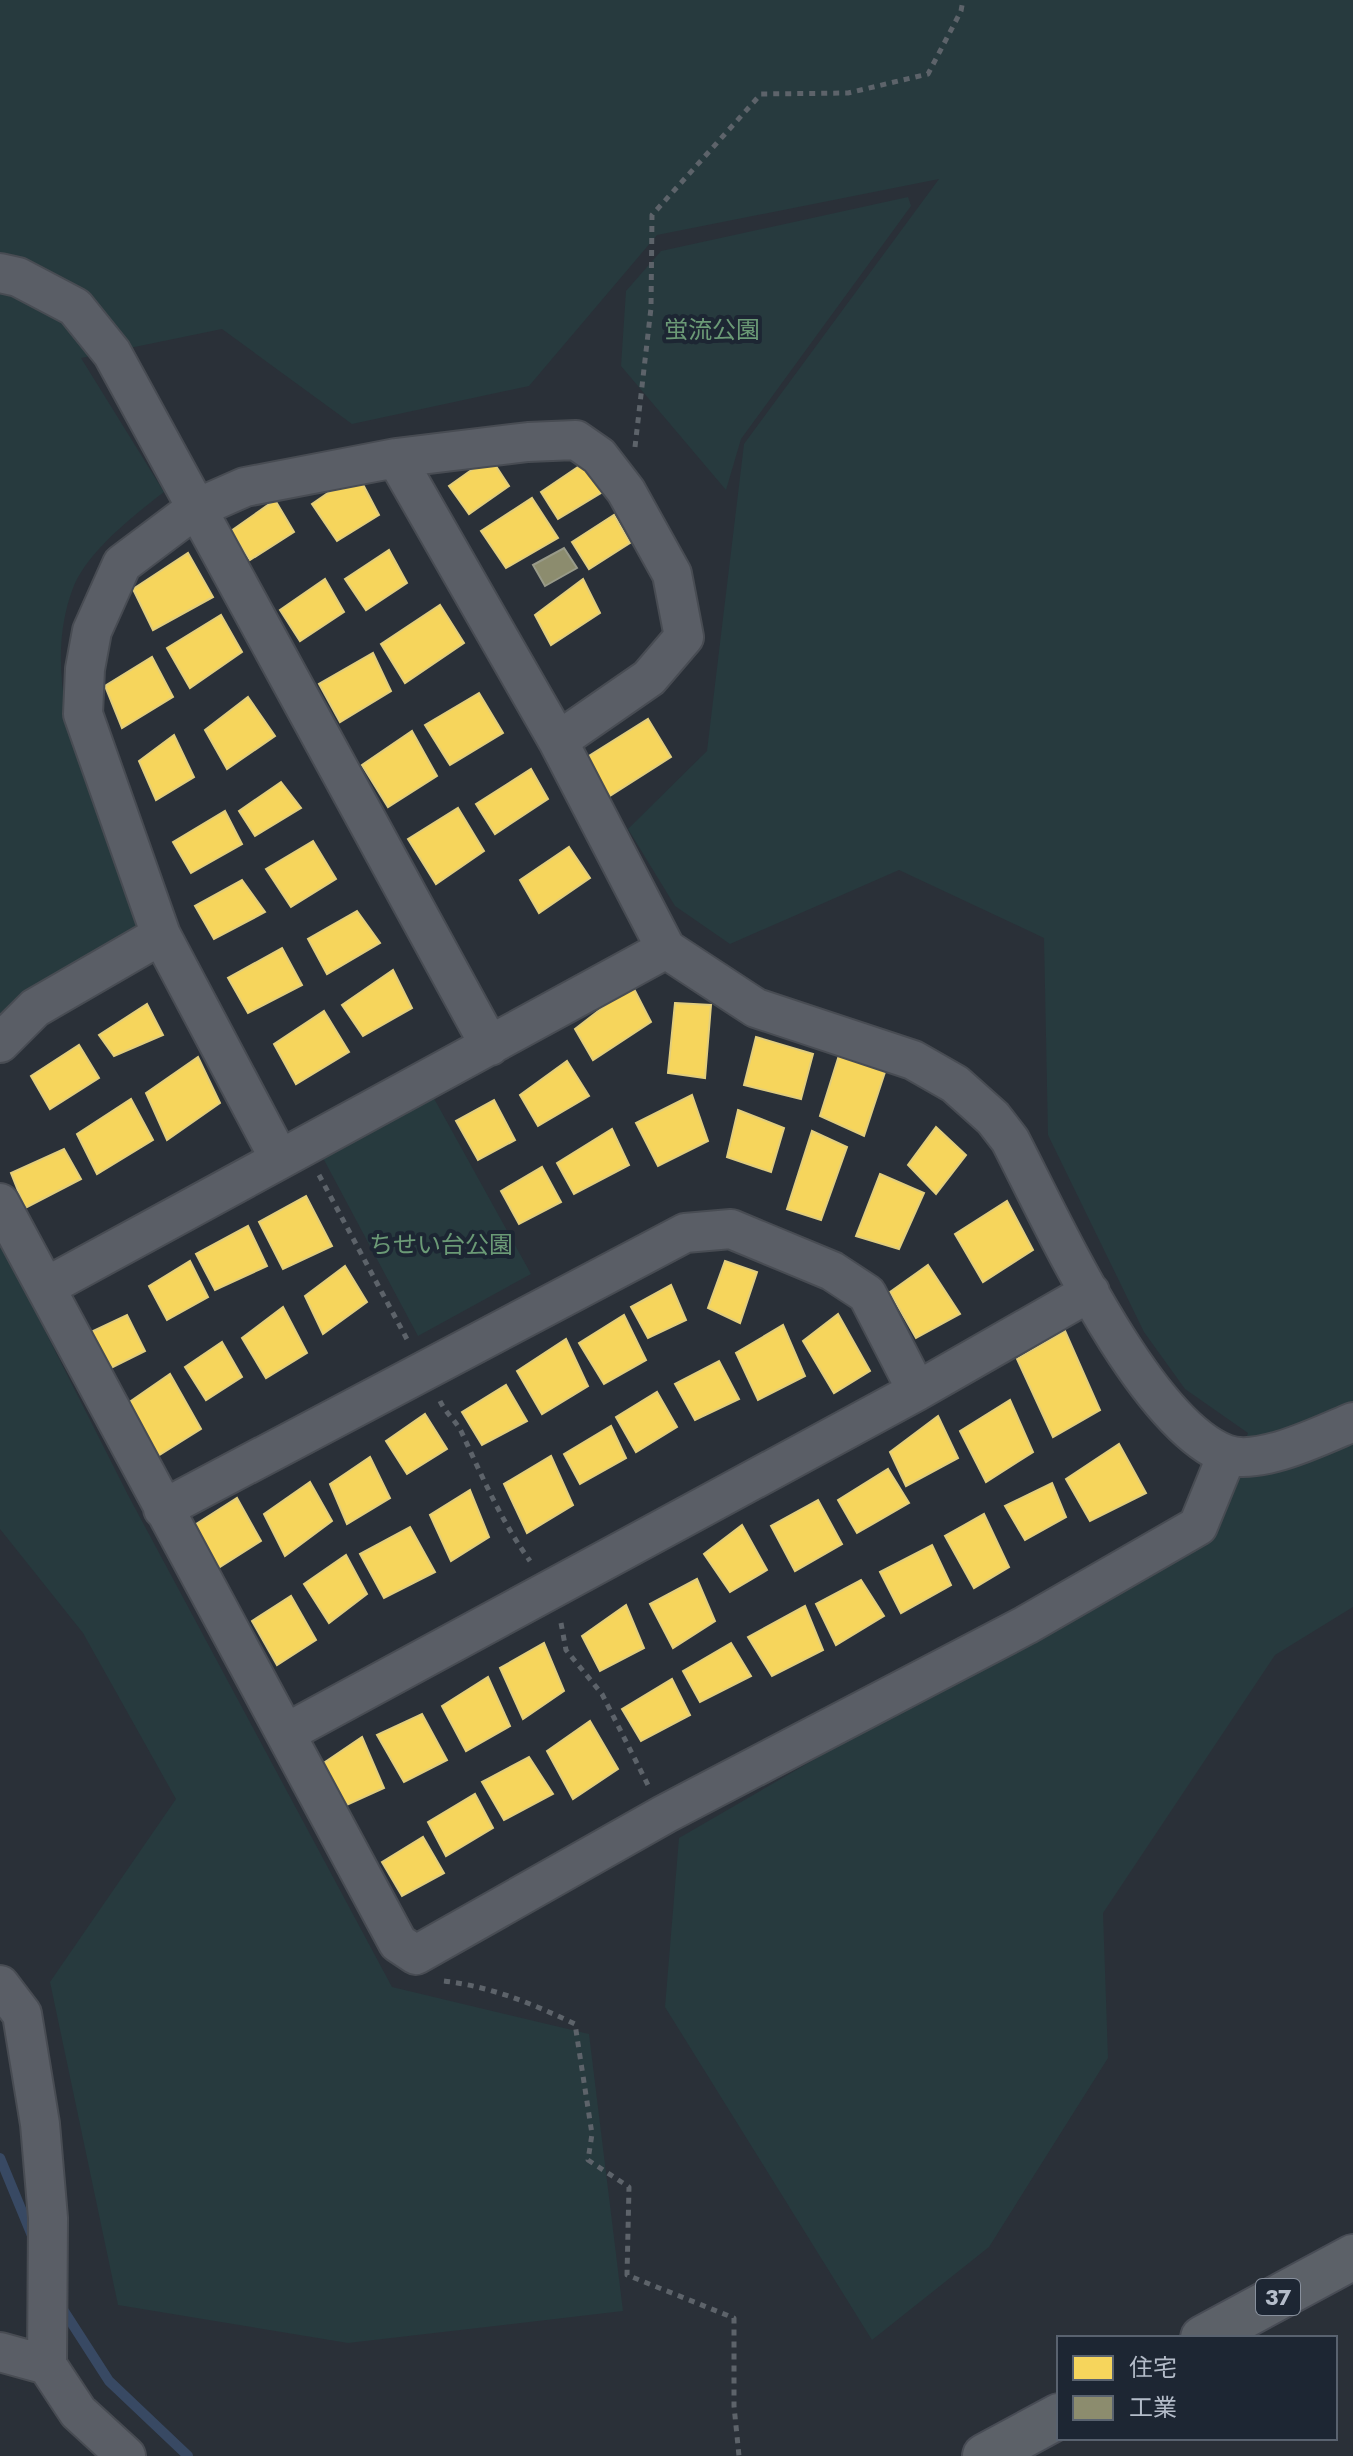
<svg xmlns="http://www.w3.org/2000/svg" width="1353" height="2456" font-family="Jost,'Noto Sans JP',sans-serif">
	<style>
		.green { fill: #273a3e }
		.homes { fill: #f6d55c; stroke: #e2ce7d; stroke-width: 2 }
		.industry { fill: #8c8c6e; stroke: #989a89; stroke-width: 2 }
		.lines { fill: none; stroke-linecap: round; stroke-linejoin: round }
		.stream { stroke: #384963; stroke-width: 10 }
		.minor-casing { stroke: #484c53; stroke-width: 42 }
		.major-casing { stroke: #484c55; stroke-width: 48 }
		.path { stroke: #5d636a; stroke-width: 5; stroke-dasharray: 6 6; stroke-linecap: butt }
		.minor { stroke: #5a5e66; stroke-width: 38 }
		.major { stroke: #5c6168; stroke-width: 44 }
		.labels { text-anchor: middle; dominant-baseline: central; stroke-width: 8; stroke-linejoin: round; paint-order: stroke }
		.shield { fill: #1d2633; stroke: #878f9c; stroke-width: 2 }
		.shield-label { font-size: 22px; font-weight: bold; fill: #b4bcc9 }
		.park-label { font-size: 24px; fill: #6b9a76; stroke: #1d2633 }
	</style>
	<rect width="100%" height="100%" fill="#2a3038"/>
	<!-- green -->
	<path class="green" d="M0,0H1353V1607L1275,1655L1103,1913L1108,2058L989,2247L872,2340L665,2007L679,1838L1210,1530L1248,1433L1185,1389L1144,1332L1048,1135L1044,938L899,870L730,944L675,906L628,829L707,751L744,444L939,179L657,235L529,386L352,424L222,329L81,358L164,492C134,515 87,552 73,588C32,696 105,828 144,930L0,1020Z
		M908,197L911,206L741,439L726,490L621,366L626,291L661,251Z
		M426,1084L531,1274L418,1336L315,1143Z
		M0,1242L128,1495L392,1987L589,2034L623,2311L348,2343L118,2305L50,1982L176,1799L83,1633L0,1529Z"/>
	<!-- homes -->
	<path class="homes" d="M490,457L509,486L469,514L449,486Z
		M587,461L606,490L558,519L541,492Z
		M357,473L379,515L337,541L312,504Z
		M532,498L558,538L506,568L481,531Z
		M275,500L294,532L250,560L231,531Z
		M614,515L630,543L589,569L572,542Z
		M389,550L407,583L366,610L345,579Z
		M188,553L213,597L153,630L133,589Z
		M325,579L344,612L300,641L280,610Z
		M583,579L600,613L551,645L535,615Z
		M440,605L464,643L405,683L381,644Z
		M221,615L242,652L190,688L167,648Z
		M373,653L391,691L340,722L319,684Z
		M152,657L173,697L122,728L105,686Z
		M479,693L503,733L450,765L425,725Z
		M248,697L275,736L227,769L205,730Z
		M648,719L671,757L608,797L584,759Z
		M412,731L437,776L388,807L362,765Z
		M174,735L194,777L156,800L139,761Z
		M531,769L548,799L495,834L476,804Z
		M281,782L301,808L255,836L239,811Z
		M458,808L484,851L436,884L408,839Z
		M225,811L242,844L191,873L173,842Z
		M313,841L336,879L291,907L266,869Z
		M569,847L590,878L539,913L520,880Z
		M242,880L265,912L214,939L195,906Z
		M357,911L380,943L327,974L308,939Z
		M282,948L302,985L248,1013L228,978Z
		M393,970L412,1008L363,1036L342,1005Z
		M632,985L651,1022L593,1060L575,1029Z
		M675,1003L711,1005L705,1078L668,1073Z
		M147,1004L163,1035L114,1056L99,1035Z
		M324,1011L349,1052L296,1084L274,1044Z
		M756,1037L813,1054L801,1099L744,1085Z
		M79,1045L99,1078L50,1109L31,1076Z
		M840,1052L885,1072L864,1136L820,1116Z
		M198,1057L220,1103L167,1140L146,1093Z
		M567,1061L589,1096L538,1126L520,1095Z
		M692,1095L708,1141L658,1166L636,1123Z
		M131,1099L153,1140L97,1174L77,1134Z
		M494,1100L515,1140L478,1160L456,1121Z
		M738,1110L784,1128L771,1172L727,1157Z
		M936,1127L966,1155L936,1194L908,1165Z
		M612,1129L629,1165L574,1194L557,1163Z
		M812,1131L847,1147L821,1220L787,1209Z
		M64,1149L81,1179L25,1208L11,1173Z
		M542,1167L561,1202L519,1224L501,1191Z
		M880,1174L924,1193L899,1249L856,1236Z
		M306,1196L332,1246L283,1269L259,1222Z
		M1007,1201L1033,1250L983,1282L955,1234Z
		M248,1226L267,1266L215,1290L196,1254Z
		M190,1261L208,1297L167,1320L149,1286Z
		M725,1261L757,1272L740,1323L708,1308Z
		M928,1265L960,1314L916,1338L890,1292Z
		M345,1266L367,1302L323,1334L305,1296Z
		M671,1285L686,1320L648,1338L631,1307Z
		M283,1307L307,1353L266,1378L242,1338Z
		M838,1314L870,1371L834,1393L803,1341Z
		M127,1315L145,1351L109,1369L89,1333Z
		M624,1315L646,1360L604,1384L579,1343Z
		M783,1325L805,1376L758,1400L736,1353Z
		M1065,1331L1100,1410L1053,1437L1017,1359Z
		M566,1339L588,1386L542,1414L517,1371Z
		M222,1342L242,1377L206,1400L185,1367Z
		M719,1361L739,1399L695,1420L675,1384Z
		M170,1374L201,1429L156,1457L128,1403Z
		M506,1385L527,1421L482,1445L462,1412Z
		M657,1392L677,1427L636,1452L616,1417Z
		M1010,1400L1033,1452L986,1482L960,1431Z
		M425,1414L447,1449L407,1474L386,1441Z
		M938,1416L958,1458L906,1486L890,1452Z
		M611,1426L626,1458L580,1484L564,1454Z
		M1119,1444L1146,1493L1090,1521L1066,1479Z
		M551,1456L573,1505L527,1533L504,1484Z
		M370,1457L390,1498L347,1524L330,1484Z
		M888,1469L909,1503L857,1533L838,1500Z
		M310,1482L332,1521L285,1556L264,1514Z
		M1052,1483L1066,1517L1025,1540L1005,1506Z
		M470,1490L489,1537L451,1561L430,1515Z
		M237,1498L261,1541L215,1570L190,1528Z
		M818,1500L842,1544L795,1571L771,1526Z
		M984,1514L1009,1567L974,1588L945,1536Z
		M742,1525L767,1570L730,1592L704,1554Z
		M410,1527L435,1572L384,1598L360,1554Z
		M932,1545L951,1585L901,1613L880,1572Z
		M346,1555L367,1594L329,1623L304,1584Z
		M697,1579L715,1621L673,1648L650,1604Z
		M861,1580L884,1616L836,1645L816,1604Z
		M291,1596L316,1640L277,1665L252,1621Z
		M626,1605L644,1648L600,1671L582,1636Z
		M805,1606L823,1650L772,1676L748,1637Z
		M544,1643L564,1691L523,1719L500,1668Z
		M731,1643L751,1676L700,1702L683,1671Z
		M488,1677L510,1726L466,1751L442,1706Z
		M672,1679L690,1715L641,1741L622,1709Z
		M422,1714L447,1760L404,1782L377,1735Z
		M590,1721L618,1769L573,1799L547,1751Z
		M362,1737L384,1788L340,1808L322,1764Z
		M529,1757L553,1794L504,1820L482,1782Z
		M475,1794L493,1828L446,1856L428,1822Z
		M423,1837L444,1873L402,1896L382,1862Z"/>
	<!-- industry -->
	<path class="industry" d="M564,548L577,568L545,586L533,565Z"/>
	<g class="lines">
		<!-- stream -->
		<path class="stream" d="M0,2158L33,2238
			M62,2308L109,2381L188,2456"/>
		<!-- minor casing -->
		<g class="minor-casing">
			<path id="minor" d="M0,273L18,277L75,307L112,353L490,1046
				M396,458L558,741L666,949L756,1008L913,1060L955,1084L993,1118L1010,1140C1051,1219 1142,1421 1225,1454C1258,1467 1322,1435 1353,1422
				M0,1043L35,1008L161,935
				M279,1158L161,935L83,714L85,669L92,631L122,564L195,509L245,487L396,458L528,442L576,440L599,456L626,491L672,574L684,637L649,678L558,741
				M0,1203L398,1943L416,1955L665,1814L1026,1625L1198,1526L1227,1455
				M46,1287L666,949
				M163,1509L685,1233L731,1229L832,1271L867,1294L917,1391
				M288,1732L917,1391L1090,1292
				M0,1985L22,2014L40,2124L48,2218L47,2365L78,2412L126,2456
				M0,2352L47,2365"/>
		</g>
		<!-- major casing -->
		<g class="major-casing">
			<path id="major" d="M1203,2338L1353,2257
				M985,2456L1059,2416"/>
		</g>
		<!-- path -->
		<path class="path" d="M635,447L651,308L652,215L761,94L848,93L928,74L961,11L963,0
			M319,1175L409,1343
			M440,1401C445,1412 455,1420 461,1431C482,1476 501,1521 530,1561
			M561,1623L566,1650L602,1694L648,1785
			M444,1981C492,1987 531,2003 575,2024L592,2134L588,2160L629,2187L627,2275L734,2318V2406L739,2456"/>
		<!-- minor -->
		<use href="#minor" class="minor"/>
		<!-- major -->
		<use href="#major" class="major"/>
	</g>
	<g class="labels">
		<!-- shield labels -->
		<rect class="shield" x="1256" y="2279" width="44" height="36" rx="6"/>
		<g class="shield-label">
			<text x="1278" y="2297">37</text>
		</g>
		<!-- park labels -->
		<g class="park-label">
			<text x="712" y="329">蛍流公園</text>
			<text x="441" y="1244">ちせい台公園</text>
		</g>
	</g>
	<!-- legend -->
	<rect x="1057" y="2336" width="280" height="104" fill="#1d2633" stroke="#59626f" stroke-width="2"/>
	<rect x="1073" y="2356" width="40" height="24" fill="#f6d55c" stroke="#59626f" stroke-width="2"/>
	<text x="1129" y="2376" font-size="24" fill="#b4bcc9">住宅</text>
	<rect x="1073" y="2396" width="40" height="24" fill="#8c8c6e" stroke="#59626f" stroke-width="2"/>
	<text x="1129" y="2416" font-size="24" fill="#b4bcc9">工業</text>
</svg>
